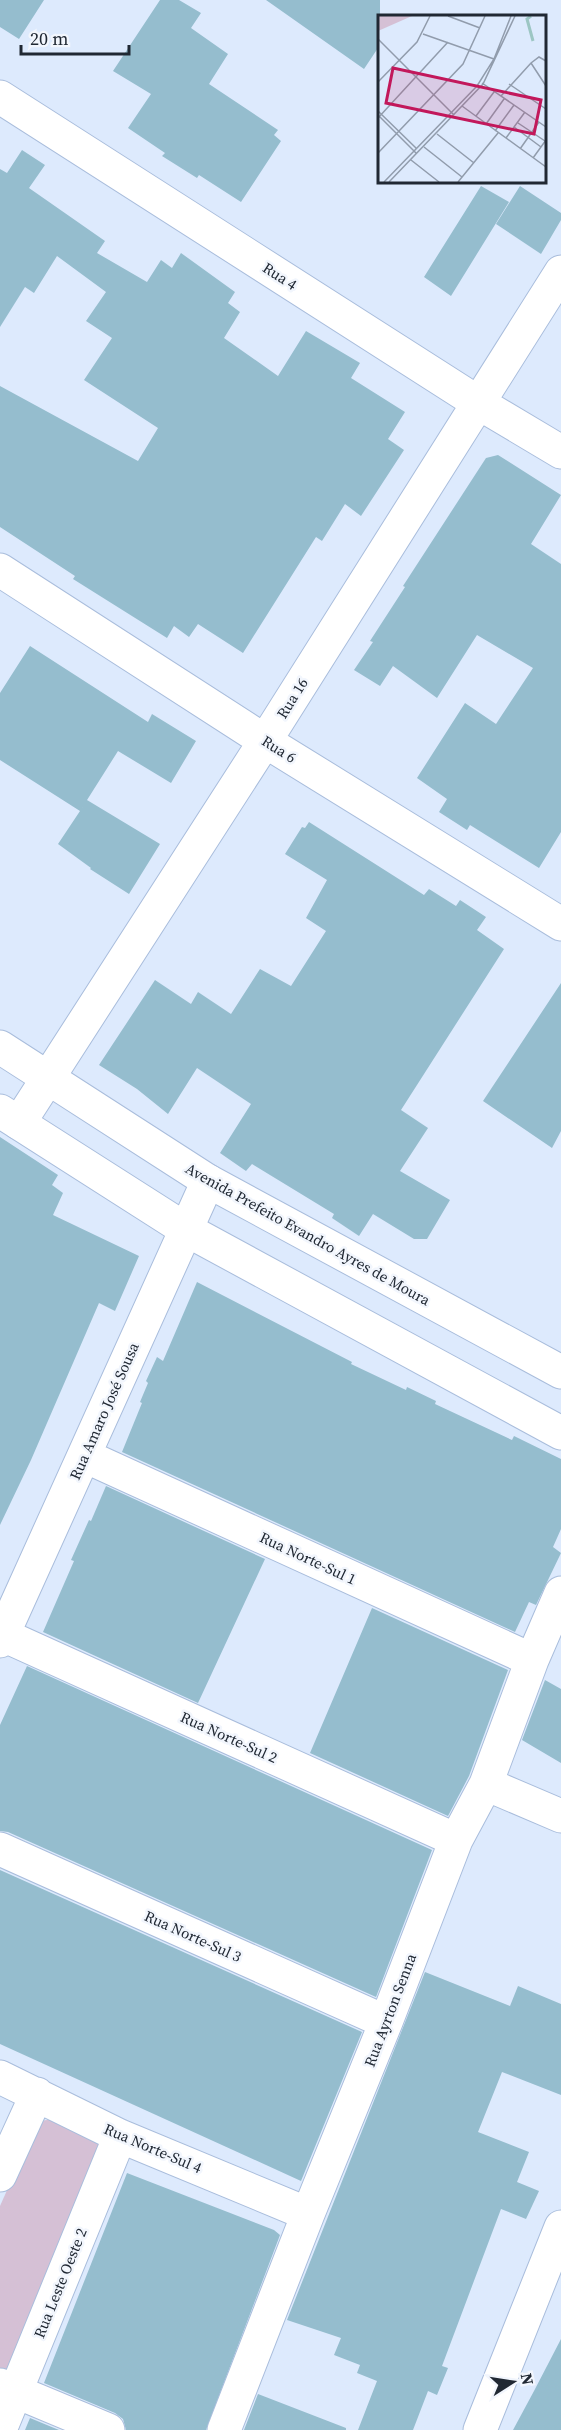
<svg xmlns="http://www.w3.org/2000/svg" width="561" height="2430" font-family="'Source Serif 4',serif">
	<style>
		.green { fill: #d5c0d5 }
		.building { fill: #95bdce }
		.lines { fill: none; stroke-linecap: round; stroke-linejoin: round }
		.minor-casing { stroke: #a9bddc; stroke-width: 35 }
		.tertiary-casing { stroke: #a9bddc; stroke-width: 35 }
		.minor { stroke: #fff; stroke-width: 33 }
		.tertiary { stroke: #fff; stroke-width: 33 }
		.labels { text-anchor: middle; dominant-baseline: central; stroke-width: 5; stroke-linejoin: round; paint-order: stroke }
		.street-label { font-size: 15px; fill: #202833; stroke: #f2f6fd }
		.inset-river { fill: none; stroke: #9cc6c3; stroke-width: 3 }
		.inset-road { fill: none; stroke: #919cac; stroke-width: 1.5 }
		.view { fill: #c2185b; fill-opacity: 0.15; stroke: #c2185b; stroke-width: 3 }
		.inset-edge { fill: none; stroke: #202833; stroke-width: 3 }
	</style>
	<rect width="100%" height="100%" fill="#ddeafd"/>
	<!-- green -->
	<path class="green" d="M57,2119L99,2140L100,2158L16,2365L3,2372L0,2371V2206L38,2121Z"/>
	<!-- building -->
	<path class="building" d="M0,0H44L19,39L0,27Z
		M160,0H179L201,13L191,28L228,54L209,84L278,130L274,135L281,141L241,202L199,175L197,178L162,156L165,153L128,128L151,94L113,71Z
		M266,0H380V45L364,69Z
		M22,150L45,165L29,188L105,241L97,253L147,282L161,260L172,268L181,253L235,292L228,303L240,312L224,338L278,376L306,331L360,363L351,378L405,412L388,439L404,450L361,516L345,504L322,541L316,537L243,653L198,624L189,637L174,626L167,638L73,579L75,576L0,527V386L138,461L158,428L84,380L112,338L86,321L106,292L57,256L34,293L25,287L0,327V169L7,173Z
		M481,186L509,202L451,296L424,277Z
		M520,186L561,213V220L541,254L496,224Z
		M498,455L561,495L531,544L561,564V832L539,868L470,825L467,830L439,812L447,799L417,778L465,703L496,724L533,668L477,635L437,698L393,666L380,686L354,670L373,642L370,641L405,587L403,586L486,458Z
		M30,646L148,722L152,714L196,741L171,783L118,751L82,808L87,800L160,844L129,894L90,869L91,868L58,844L80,811L0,760V693Z
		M309,822L424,895L429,889L456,906L460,900L486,917L477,930L504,949L401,1110L428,1128L400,1171L450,1200L427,1239H414L373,1214L359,1236L332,1218L334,1214L252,1164L246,1171L220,1153L251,1104L197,1068L168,1114L137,1089L99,1065L155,980L191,1004L198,992L231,1014L260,969L291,986L326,931L306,918L327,880L285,854L302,827L305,828Z
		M561,983V1131L552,1148L483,1101Z
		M0,1137L58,1175L52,1185L63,1193L53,1215L139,1256L115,1311L99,1303L31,1460L0,1525Z
		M197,1282L352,1362L351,1364L406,1390L407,1387L436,1401L435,1404L512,1440L514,1436L561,1459V1529L553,1547L561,1553L536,1605L529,1602L515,1632L122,1452L142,1403L140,1402L148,1383L146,1381L157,1357L163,1361Z
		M106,1486L265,1559L198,1703L43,1632L74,1561L71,1560L89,1520L91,1521Z
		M372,1608L508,1670L469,1776L448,1816L310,1753Z
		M27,1666L432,1850L376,1997L8,1832L0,1831V1725Z
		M545,1680L561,1689V1763L522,1740Z
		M0,1870L362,2032L301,2181L0,2044Z
		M425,1972L510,2006L518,1986L561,2004V2095L502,2072L478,2132L529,2152L517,2182L539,2191L526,2219L501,2209L442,2366L448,2368L437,2395L428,2391L413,2430H358L377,2381L357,2373L360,2365L334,2355L341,2338L287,2320Z
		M127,2173L274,2230L280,2235L206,2430H126L123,2419L115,2413L44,2383Z
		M561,2339V2430H513L534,2391Z
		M258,2394L346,2428V2430H244Z
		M30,2418L59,2430H25Z"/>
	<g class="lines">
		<!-- minor casing -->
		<g class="minor-casing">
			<path id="minor" d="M0,97L477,402L561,452
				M0,570L265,741L561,924
				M19,1123L265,741L561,272
				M85,1456L532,1660
				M3,1635L456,1840
				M0,1641L208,1181
				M486,1784L561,1816
				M0,1849L386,2022
				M0,2077L120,2136L308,2214
				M0,2175L37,2094
				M0,2385L108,2430
				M0,2430L120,2136
				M224,2430L308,2214L386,2022L456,1840L486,1784L532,1660L561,1593
				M480,2430L561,2227"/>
		</g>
		<!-- tertiary casing -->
		<g class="tertiary-casing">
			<path id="tertiary" d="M0,1047L208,1181L561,1372
				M0,1111L185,1229L561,1433"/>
		</g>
		<!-- minor -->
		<use href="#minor" class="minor"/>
		<!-- tertiary -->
		<use href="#tertiary" class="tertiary"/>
	</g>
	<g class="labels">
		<!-- street labels -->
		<g class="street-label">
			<text transform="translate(280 276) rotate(33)">Rua 4</text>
			<text transform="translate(292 698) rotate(-58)">Rua 16</text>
			<text transform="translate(279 749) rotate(32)">Rua 6</text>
			<text transform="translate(308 1234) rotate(29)">Avenida Prefeito Evandro Ayres de Moura</text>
			<text transform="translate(104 1411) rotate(-66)">Rua Amaro José Sousa</text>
			<text transform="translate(308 1558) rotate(25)">Rua Norte-Sul 1</text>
			<text transform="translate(229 1737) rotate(24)">Rua Norte-Sul 2</text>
			<text transform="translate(193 1936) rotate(24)">Rua Norte-Sul 3</text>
			<text transform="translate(390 2010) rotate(-69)">Rua Ayrton Senna</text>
			<text transform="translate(153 2148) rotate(23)">Rua Norte-Sul 4</text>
			<text transform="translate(60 2283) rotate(-68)">Rua Leste Oeste 2</text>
		</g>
	</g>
	<!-- overview -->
	<g transform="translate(378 15)">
		<rect width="168" height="168" fill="#ddeafd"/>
		<path d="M0,1H34L0,16Z" fill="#d5c0d5"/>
		<path class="inset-river" d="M153,1L149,4L155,26"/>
		<path class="inset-road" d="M70,1L102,13M45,19L116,44M0,24L76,100M153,48L168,71M0,67L39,27L52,1M104,68L168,112M131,69L168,94M123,81L153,48L161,42L168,46M84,91L168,152M0,96L39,134M1,101L38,138M98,101L116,77M0,103L70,27M140,108L167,126M108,109L126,84M136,112L163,132M117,116L136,90M59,119L96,148M128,123L147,97M46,132L84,162M142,134L161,107M0,138L85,49L107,1M155,143L168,125M33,145L61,167M6,167L99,71L116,44L133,1M11,167L105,69L137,1M80,167L120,118"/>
		<path class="view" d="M15,53L163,85L156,119L8,88Z"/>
		<rect width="168" height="168" class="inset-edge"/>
	</g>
	<!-- north arrow -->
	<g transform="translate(513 2382) rotate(78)" stroke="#f2f6fd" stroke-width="4.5" paint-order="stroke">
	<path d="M0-4.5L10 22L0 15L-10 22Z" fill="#202833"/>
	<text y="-9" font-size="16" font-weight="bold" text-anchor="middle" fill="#202833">N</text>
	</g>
	<!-- scale -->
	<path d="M21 45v9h108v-9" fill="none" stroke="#202833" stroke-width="3"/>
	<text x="30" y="45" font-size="18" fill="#202833" stroke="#f2f6fd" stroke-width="4.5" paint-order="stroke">20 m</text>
</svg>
